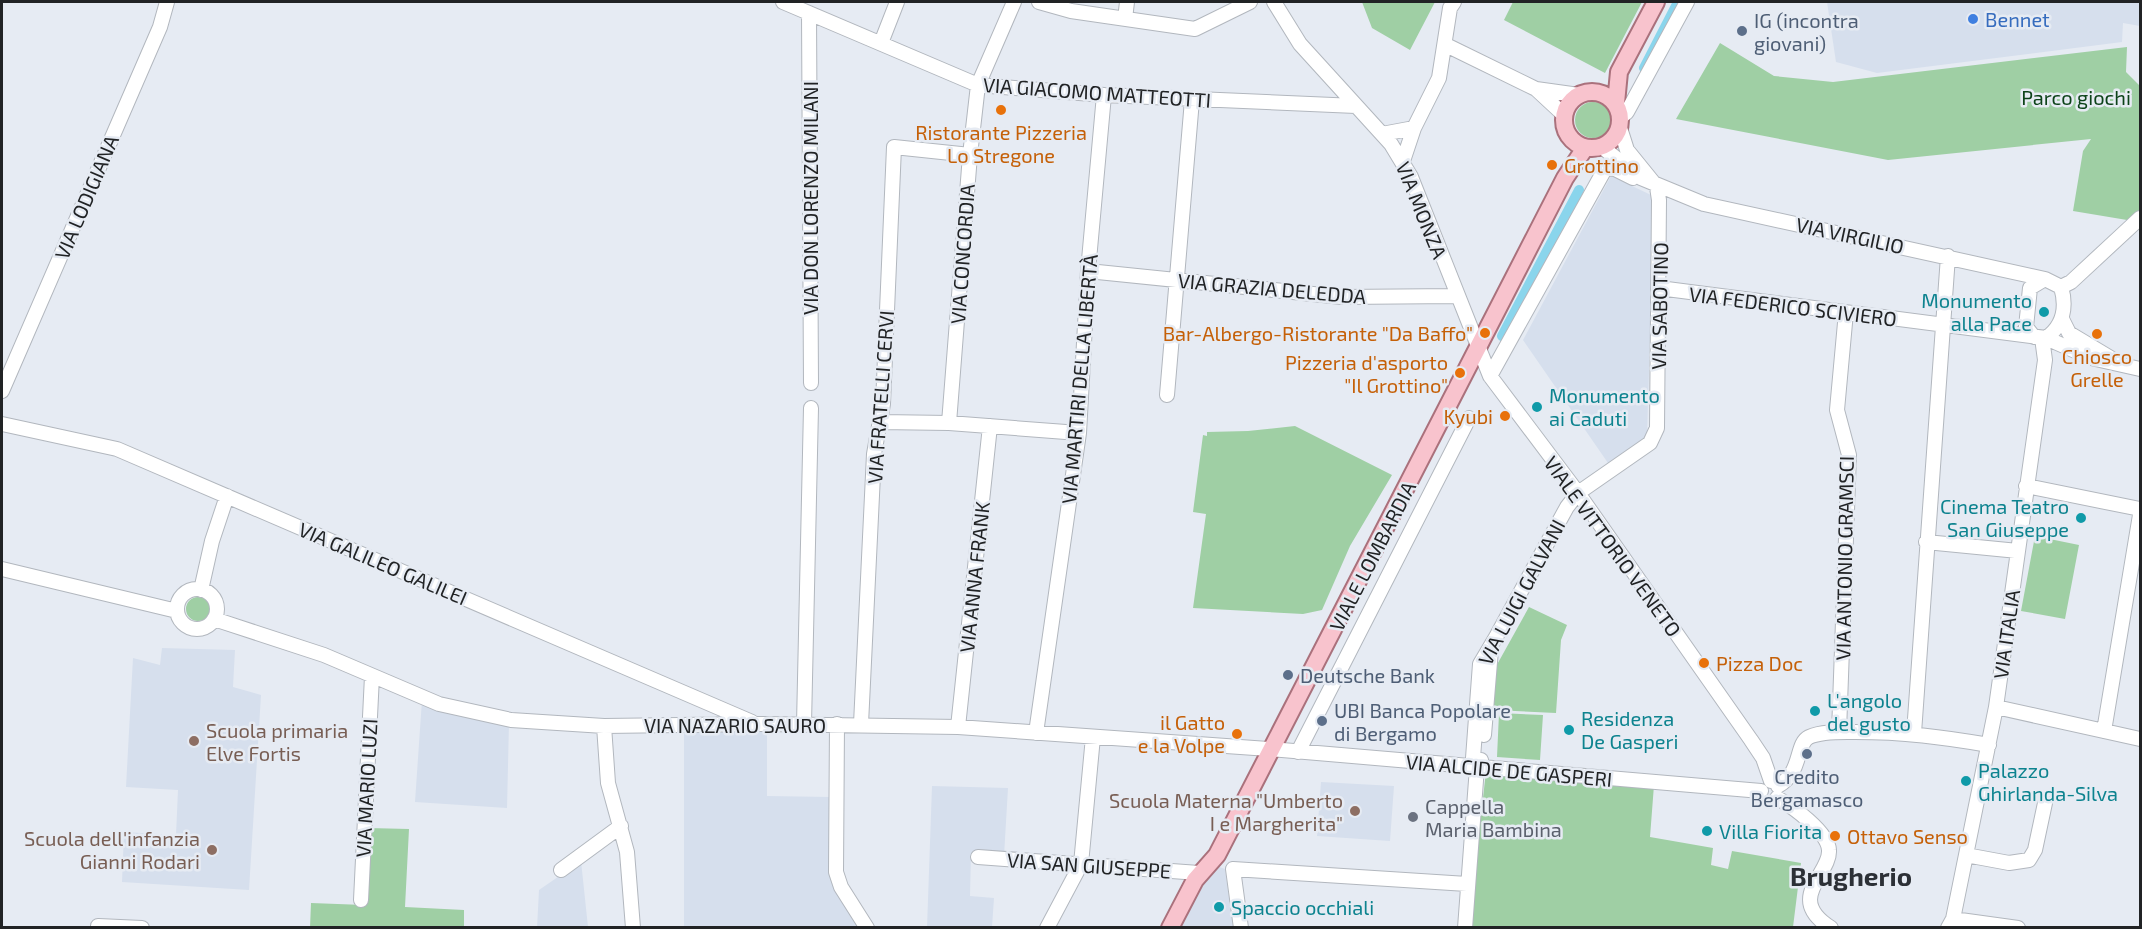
<svg xmlns="http://www.w3.org/2000/svg" width="2142" height="929" font-family="'Exo 2',sans-serif">
	<style>
		.built { fill: #d6dfed }
		.green { fill: #9fcfa4 }
		.lines { fill: none; stroke-linecap: round; stroke-linejoin: round }
		.canal { stroke: #8ad5ec; stroke-width: 10 }
		.minor-casing { stroke: #b2b7be; stroke-width: 16 }
		.major-casing { stroke: #aa717c; stroke-width: 20 }
		.minor { stroke: #fff; stroke-width: 14 }
		.major { stroke: #f8c3cd; stroke-width: 16 }
		.shop-dot { fill: #3f7fe0; stroke: #e6ebf3; stroke-width: 2 }
		.service-dot { fill: #5c6f8a; stroke: #e6ebf3; stroke-width: 2 }
		.food-dot { fill: #e8710a; stroke: #e6ebf3; stroke-width: 2 }
		.culture-dot { fill: #0f9aa8; stroke: #e6ebf3; stroke-width: 2 }
		.education-dot { fill: #8d6e63; stroke: #e6ebf3; stroke-width: 2 }
		.worship-dot { fill: #6b7280; stroke: #e6ebf3; stroke-width: 2 }
		.labels { text-anchor: middle; dominant-baseline: central; stroke-width: 5; stroke-linejoin: round; paint-order: stroke }
		.shop-label { font-size: 20px; fill: #366cbe; stroke: #e6ebf3; text-anchor: start }
		.service-label { font-size: 20px; fill: #4e5e75; stroke: #e6ebf3; text-anchor: start }
		.street-label { font-size: 20px; fill: #212325; stroke: #e6ebf3 }
		.park-label { font-size: 20px; fill: #0c4319; stroke: #e6ebf3 }
		.food-label { font-size: 20px; fill: #c56008; stroke: #e6ebf3; text-anchor: end }
		.culture-label { font-size: 20px; fill: #0d838f; stroke: #e6ebf3; text-anchor: start }
		.education-label { font-size: 20px; fill: #785e54; stroke: #e6ebf3; text-anchor: end }
		.worship-label { font-size: 20px; fill: #5b616d; stroke: #e6ebf3; text-anchor: start }
		.district-label { font-size: 26px; font-weight: bold; fill: #2c3036; stroke: #e6ebf3 }
	</style>
	<rect width="100%" height="100%" fill="#e6ebf3"/>
	<!-- built -->
	<path class="built" d="M1827,2H2140V26L2123,23L2122,42L1877,73L1836,62Z
		M1611,176L1651,195L1654,206L1647,436L1608,463L1523,340Z
		M162,648L235,650L233,687L261,695L249,890L122,882L124,832L176,835L178,790L126,787L133,658L160,665Z
		M422,700L509,723L507,808L415,802Z
		M684,731L767,732V796L831,797L833,884L860,927L684,928Z
		M1321,782L1394,786L1390,841L1317,836Z
		M932,786L1008,788L1004,856L971,854L970,896L994,898L992,927L927,928Z
		M581,861L588,927L537,928L539,890Z
		M1214,865L1225,869L1233,927L1173,928Z"/>
	<!-- green -->
	<path class="green" d="M1362,2H1435L1410,50L1372,28Z
		M1513,2H1642L1605,73L1504,20Z
		M1720,43L1774,76L1833,82L2127,47L2126,72L2140,86V214L2133,221L2073,211L2083,151L2091,139L1888,160L1676,119Z
		M1575 120a18 18 0 1 1 36 0a18 18 0 1 1-36 0Z
		M1295,426L1392,475L1350,546L1322,610L1303,614L1193,608L1206,514L1193,512L1203,435L1207,436V432L1248,431Z
		M2035,536L2079,545L2065,619L2021,611Z
		M186 609a12 12 0 1 1 24 0a12 12 0 1 1-24 0Z
		M1529,607L1567,625L1561,640L1556,713L1493,710L1494,670Z
		M1499,713L1543,715L1540,760L1497,757Z
		M1486,771L1654,785L1650,837L1713,848L1711,865L1728,869L1732,851L1801,863L1793,927L1472,928L1474,879Z
		M368,828L409,829L405,907L464,910V927L310,928L311,903L364,905Z"/>
	<g class="lines">
		<!-- canal -->
		<path class="canal" d="M1644,68L1678,2
			M1502,336L1579,190"/>
		<!-- minor casing -->
		<g class="minor-casing">
			<path id="minor" d="M783,2L978,85L1104,95L1356,106
				M1039,2L1071,11L1195,29L1250,2
				M1274,2L1300,44L1391,144L1411,177L1490,376L1578,493L1751,740L1763,758L1771,781
				M809,13L811,383
				M1125,19L1127,2
				M881,43L897,2
				M1446,45L1536,89L1579,95
				M1536,89L1564,115
				M1621,117L1627,112L1687,2
				M1382,134L1414,128
				M1602,147L1641,178L1704,204L2045,279
				M1403,161L1414,128L1439,78L1450,8L1454,2
				M1088,271L1342,297L1456,296
				M2061,287L2071,282L2140,218
				M1659,288L2046,338L2091,358L2140,369
				M2062,319L2069,333L2119,363
				M2034,337L2026,327L2030,288L2045,279L2061,287C2067,307 2063,326 2046,338
				M1490,376L1605,169L1613,168L1633,178
				M2,391L160,27L167,2
				M1167,395L1192,100
				M880,422L949,423L1079,433
				M949,423L970,155L978,85L1014,2
				M2,424L117,449L752,722
				M2026,486L2140,509
				M1926,542L2018,551
				M2,569L177,611
				M177 609a20 20 0 1 1 40 0a20 20 0 1 1-40 0Z
				M201,590L212,541L227,496
				M214,619L324,655L439,704L511,720L604,726L757,724L958,727L1282,750L1761,791
				M1996,707L2140,739
				M804,724L811,408
				M837,724L836,872L841,887L867,928
				M861,724L874,454L883,404L894,147L970,155
				M604,726L608,783L627,852L633,928
				M958,727L990,426
				M2104,731L2140,515
				M1839,732L1849,455L1837,410L1846,312
				M1036,733L1079,433L1088,271L1104,95
				M1914,733L1948,256
				M1484,735L1491,650
				M1298,752L1469,418
				M1477,767L1473,758L1480,664L1496,637L1567,507L1578,493L1650,443L1657,428L1659,200L1657,187L1627,150L1620,128
				M1778,786C1803,772 1795,744 1809,737C1822,731 1842,732 1855,732C1904,732 1942,737 1989,745
				M1777,798C1792,806 1828,832 1829,850C1831,874 1784,898 1831,928
				M1966,855L2009,863L2029,860L2035,850L2045,803
				M978,857L1199,873
				M561,870L621,826
				M361,900L372,676
				M1953,919L2018,928
				M98,926L142,928
				M1047,928L1081,864L1093,737
				M1241,928L1233,869L1467,884
				M1465,928L1477,767L1481,760
				M1948,928L1953,919L1996,707L2045,360L2042,338"/>
		</g>
		<!-- major casing -->
		<g class="major-casing">
			<path id="major" d="M1564 120a28 28 0 1 1 56 0a28 28 0 1 1-56 0Z
				M1616,103L1619,72L1656,2
				M1170,928L1195,880L1217,855L1565,178L1585,148"/>
		</g>
		<!-- minor -->
		<use href="#minor" class="minor"/>
		<!-- major -->
		<use href="#major" class="major"/>
	</g>
	<!-- markers -->
	<circle class="shop-dot" cx="1973" cy="19" r="6"/>
	<g class="service-dot">
		<circle cx="1742" cy="31" r="6"/>
		<circle cx="1288" cy="675" r="6"/>
		<circle cx="1322" cy="721" r="6"/>
		<circle cx="1807" cy="754" r="6"/>
	</g>
	<g class="food-dot">
		<circle cx="1001" cy="110" r="6"/>
		<circle cx="1552" cy="165" r="6"/>
		<circle cx="1485" cy="333" r="6"/>
		<circle cx="2097" cy="334" r="6"/>
		<circle cx="1460" cy="373" r="6"/>
		<circle cx="1505" cy="416" r="6"/>
		<circle cx="1704" cy="663" r="6"/>
		<circle cx="1237" cy="734" r="6"/>
		<circle cx="1835" cy="836" r="6"/>
	</g>
	<g class="culture-dot">
		<circle cx="2044" cy="312" r="6"/>
		<circle cx="1537" cy="407" r="6"/>
		<circle cx="2081" cy="518" r="6"/>
		<circle cx="1815" cy="711" r="6"/>
		<circle cx="1569" cy="730" r="6"/>
		<circle cx="1966" cy="781" r="6"/>
		<circle cx="1707" cy="831" r="6"/>
		<circle cx="1219" cy="907" r="6"/>
	</g>
	<g class="education-dot">
		<circle cx="194" cy="741" r="6"/>
		<circle cx="1355" cy="811" r="6"/>
		<circle cx="212" cy="850" r="6"/>
	</g>
	<circle class="worship-dot" cx="1413" cy="817" r="6"/>
	<g class="labels">
		<!-- shop labels -->
		<g class="shop-label">
			<text x="1985" y="19">Bennet</text>
		</g>
		<!-- service labels -->
		<g class="service-label">
			<text x="1754" y="20">IG (incontra<tspan x="1754" dy="23">giovani)</tspan></text>
			<text x="1300" y="675">Deutsche Bank</text>
			<text x="1334" y="710">UBI Banca Popolare<tspan x="1334" dy="23">di Bergamo</tspan></text>
			<text x="1807" y="776" text-anchor="middle">Credito<tspan x="1807" dy="23">Bergamasco</tspan></text>
		</g>
		<!-- street labels -->
		<g class="street-label">
			<text transform="translate(1097 92) rotate(4)">VIA GIACOMO MATTEOTTI</text>
			<text transform="translate(86 197) rotate(-67)">VIA LODIGIANA</text>
			<text transform="translate(810 198) rotate(-90)">VIA DON LORENZO MILANI</text>
			<text transform="translate(1422 210) rotate(68)">VIA MONZA</text>
			<text transform="translate(1850 235) rotate(12)">VIA VIRGILIO</text>
			<text transform="translate(962 254) rotate(-86)">VIA CONCORDIA</text>
			<text transform="translate(1272 288) rotate(5)">VIA GRAZIA DELEDDA</text>
			<text transform="translate(1659 306) rotate(-89)">VIA SABOTINO</text>
			<text transform="translate(1793 306) rotate(7)">VIA FEDERICO SCIVIERO</text>
			<text transform="translate(1079 379) rotate(-85)">VIA MARTIRI DELLA LIBERTÀ</text>
			<text transform="translate(880 397) rotate(-86)">VIA FRATELLI CERVI</text>
			<text transform="translate(1613 546) rotate(54)">VIALE VITTORIO VENETO</text>
			<text transform="translate(1372 556) rotate(-63)">VIALE LOMBARDIA</text>
			<text transform="translate(1844 558) rotate(-89)">VIA ANTONIO GRAMSCI</text>
			<text transform="translate(383 563) rotate(23)">VIA GALILEO GALILEI</text>
			<text transform="translate(974 577) rotate(-84)">VIA ANNA FRANK</text>
			<text transform="translate(1521 592) rotate(-62)">VIA LUIGI GALVANI</text>
			<text transform="translate(2006 634) rotate(-82)">VIA ITALIA</text>
			<text x="735" y="725">VIA NAZARIO SAURO</text>
			<text transform="translate(1509 770) rotate(5)">VIA ALCIDE DE GASPERI</text>
			<text transform="translate(366 788) rotate(-87)">VIA MARIO LUZI</text>
			<text transform="translate(1089 865) rotate(4)">VIA SAN GIUSEPPE</text>
		</g>
		<!-- park labels -->
		<g class="park-label">
			<text x="2076" y="97">Parco giochi</text>
		</g>
		<!-- food labels -->
		<g class="food-label">
			<text x="1001" y="132" text-anchor="middle">Ristorante Pizzeria<tspan x="1001" dy="23">Lo Stregone</tspan></text>
			<text x="1564" y="165" text-anchor="start">Grottino</text>
			<text x="1473" y="333">Bar-Albergo-Ristorante "Da Baffo"</text>
			<text x="2097" y="356" text-anchor="middle">Chiosco<tspan x="2097" dy="23">Grelle</tspan></text>
			<text x="1448" y="362">Pizzeria d'asporto<tspan x="1448" dy="23">"Il Grottino"</tspan></text>
			<text x="1493" y="416">Kyubi</text>
			<text x="1716" y="663" text-anchor="start">Pizza Doc</text>
			<text x="1225" y="722">il Gatto<tspan x="1225" dy="23">e la Volpe</tspan></text>
			<text x="1847" y="836" text-anchor="start">Ottavo Senso</text>
		</g>
		<!-- culture labels -->
		<g class="culture-label">
			<text x="2032" y="300" text-anchor="end">Monumento<tspan x="2032" dy="23">alla Pace</tspan></text>
			<text x="1549" y="395">Monumento<tspan x="1549" dy="23">ai Caduti</tspan></text>
			<text x="2069" y="506" text-anchor="end">Cinema Teatro<tspan x="2069" dy="23">San Giuseppe</tspan></text>
			<text x="1827" y="700">L'angolo<tspan x="1827" dy="23">del gusto</tspan></text>
			<text x="1581" y="718">Residenza<tspan x="1581" dy="23">De Gasperi</tspan></text>
			<text x="1978" y="770">Palazzo<tspan x="1978" dy="23">Ghirlanda-Silva</tspan></text>
			<text x="1719" y="831">Villa Fiorita</text>
			<text x="1231" y="907">Spaccio occhiali</text>
		</g>
		<!-- education labels -->
		<g class="education-label">
			<text x="206" y="730" text-anchor="start">Scuola primaria<tspan x="206" dy="23">Elve Fortis</tspan></text>
			<text x="1343" y="800">Scuola Materna "Umberto<tspan x="1343" dy="23">I e Margherita"</tspan></text>
			<text x="200" y="838">Scuola dell'infanzia<tspan x="200" dy="23">Gianni Rodari</tspan></text>
		</g>
		<!-- worship labels -->
		<g class="worship-label">
			<text x="1425" y="806">Cappella<tspan x="1425" dy="23">Maria Bambina</tspan></text>
		</g>
		<!-- district labels -->
		<g class="district-label">
			<text x="1851" y="875">Brugherio</text>
		</g>
	</g>
	<!-- border -->
	<rect width="2142" height="929" fill="none" stroke="#212325" stroke-width="6"/>
</svg>
